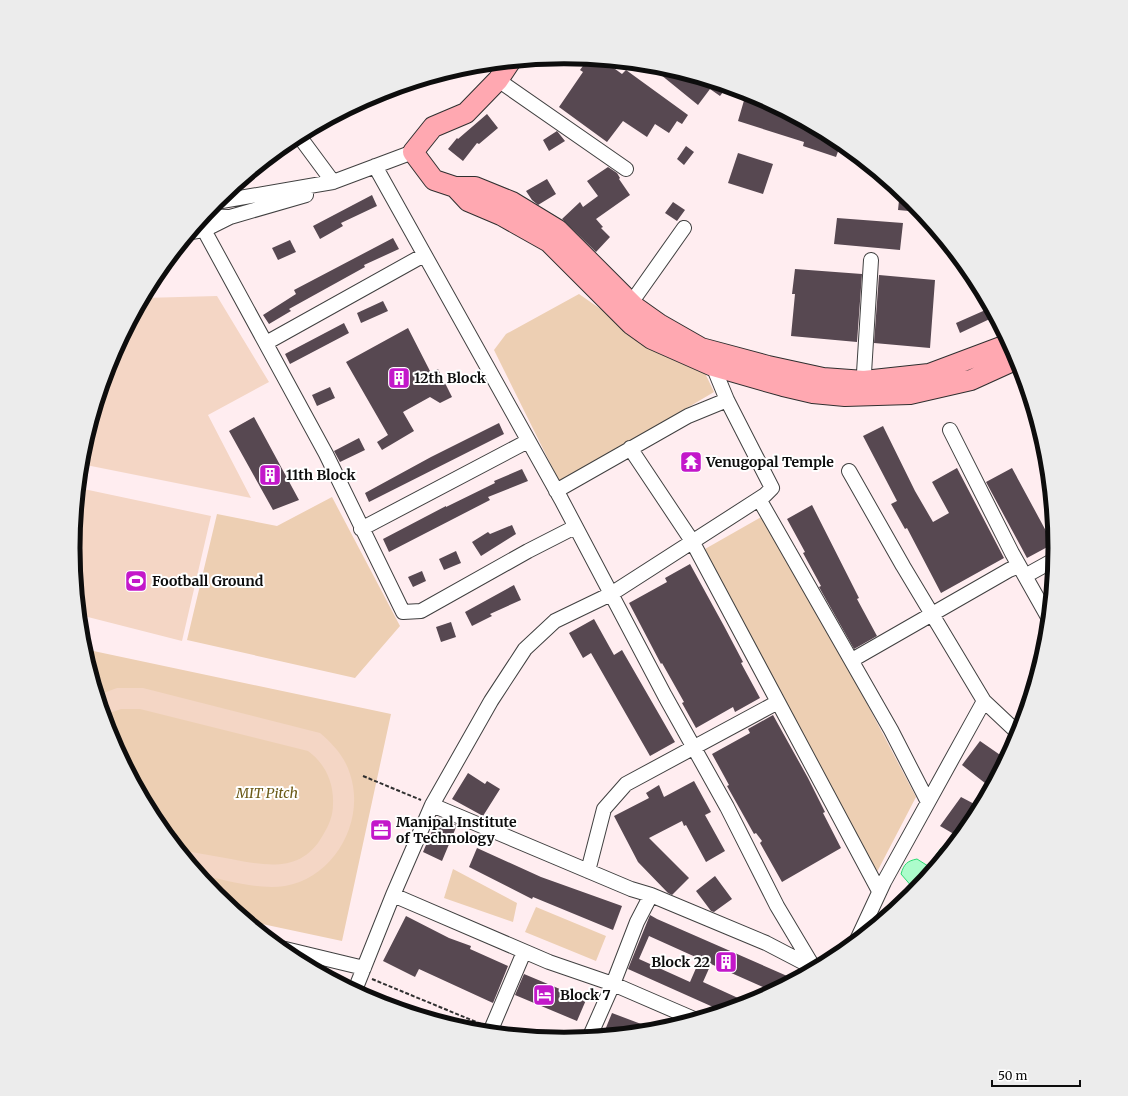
<svg xmlns="http://www.w3.org/2000/svg" width="1128" height="1096" font-family="Merriweather,serif">
	<style>
		.green { fill: #edcfb3 }
		.pitch { fill: #f4d6c5 }
		.water { fill: #acfccb; stroke: #2cda73 }
		.building { fill: #574851; fill-rule: evenodd }
		.lines { fill: none; stroke-linecap: round; stroke-linejoin: round }
		.street-casing { stroke: #404040; stroke-width: 16 }
		.secondary-casing { stroke: #2f2f2f; stroke-width: 22 }
		.path { stroke: #2f2f2f; stroke-width: 2; stroke-dasharray: 4 2; stroke-linecap: butt }
		.street { stroke: #fff; stroke-width: 14 }
		.secondary { stroke: #ffa8b1; stroke-width: 20 }
		.labels { text-anchor: middle; dominant-baseline: central; stroke-width: 4; stroke-linejoin: round; paint-order: stroke }
		.poi-label { font-size: 14px; font-weight: bold; fill: #0d0d0d; stroke: #fff; text-anchor: start }
		.park-label { font-size: 14px; font-style: italic; fill: #6b5a17; stroke: #fff }
		.rim { fill: none; stroke: #0d0d0d; stroke-width: 5 }
	</style>
	<rect width="100%" height="100%" fill="#ffedf0"/>
	<!-- green -->
	<path class="green" d="M579,294L658,349L705,373L714,392L560,483L494,350L506,334Z
		M332,497L400,626L355,678L187,640L217,514L277,526Z
		M763,516L831,635L916,797L877,872L767,670L705,549Z
		M84,649L391,714L342,941L248,921L217,895L156,821L110,736Z
		M453,869L517,903L513,922L444,898Z
		M536,907L606,936L596,961L525,932Z"/>
	<!-- pitch -->
	<path class="pitch" d="M217,296L269,382L208,415L251,498L81,464L82,452L110,360L143,298Z
		M79,488L211,516L182,641L80,615L73,548Z
		M117,688H143L320,733C333,744 345,757 350,774C366,821 334,878 285,886C257,890 227,880 200,875L180,850C197,853 214,856 231,859C267,866 302,873 323,835C329,825 333,816 333,804C334,783 325,763 308,751L140,709H121L104,715L98,695Z"/>
	<!-- water -->
	<path class="water" d="M941,848L947,852L911,895L903,902L913,888L901,874C904,864 907,861 917,859L928,866Z"/>
	<!-- building -->
	<path class="building" d="M588,59L604,61L622,74L626,70L688,115L682,124L677,121L669,133L655,124L647,137L623,121L607,142L559,107L583,72L580,70Z
		M650,66H660L727,87L720,96L710,89L698,105Z
		M745,97L775,107L796,118L794,122L818,130L837,140L841,143L836,157L803,146L804,142L738,121Z
		M487,114L498,128L479,144L477,143L463,161L448,149L457,138L458,139Z
		M557,131L565,141L549,151L543,140Z
		M686,146L694,152L684,165L677,159Z
		M738,153L773,164L763,194L728,183Z
		M608,167L617,173L620,178L619,179L630,195L596,219L603,227L601,228L610,237L596,252L562,219L580,202L583,207L598,196L587,181Z
		M547,179L556,194L538,205L532,200L526,191Z
		M900,191L911,201L920,212L898,210Z
		M372,195L377,206L341,223L343,226L320,239L313,226Z
		M673,202L685,210L677,221L665,213Z
		M837,218L903,223L900,250L834,244Z
		M393,238L399,249L364,265L365,267L289,309L291,311L269,324L263,315L296,294L294,290Z
		M290,240L296,252L278,260L272,248Z
		M795,269L862,274L857,342L791,336L795,294H792Z
		M879,275L935,280L930,348L874,343Z
		M383,301L388,311L361,323L357,313Z
		M990,308L994,317L960,333L956,323Z
		M344,323L349,333L290,364L285,354Z
		M408,328L431,373L438,369L452,397L440,403L430,397L403,412L414,431L382,450L377,442L388,435L346,362Z
		M330,387L335,398L317,406L312,395Z
		M254,417L299,500L273,510L229,431Z
		M499,423L504,434L369,502L365,493L431,457Z
		M883,426L915,491L933,522L949,513L932,482L957,468L1004,558L941,593L907,528L905,529L891,504L897,501L863,436Z
		M359,438L365,450L340,462L334,451Z
		M1012,468L1053,544L1027,558L986,482Z
		M522,469L528,481L488,497L490,500L389,552L383,539L446,506V507L495,483L494,481Z
		M812,505L859,598L857,599L877,636L854,649L819,587L821,586L803,553L805,552L787,519Z
		M512,525L516,534L481,556L472,542L488,532L490,534Z
		M456,551L461,563L444,570L439,559Z
		M690,564L724,626L743,662L741,663L760,698L735,712L733,707L696,728L682,703L684,702L662,663L661,664L629,603L667,582L665,578Z
		M422,571L426,581L413,587L408,577Z
		M514,585L521,600L490,614L492,616L472,626L465,612Z
		M594,619L614,655L622,650L675,742L650,756L591,653L583,658L569,633Z
		M451,622L456,637L441,642L436,627Z
		M773,715L808,778L825,812L823,813L841,848L782,882L760,843L762,841L756,833L754,834L727,786L729,785L712,754L750,733L748,729Z
		M980,741L1006,759L990,787L962,765Z
		M468,773L485,784L487,781L500,789L483,816L452,799Z
		M694,781L711,812L705,815L725,851L706,862L686,825L684,826L682,821L649,838L689,878L672,895L668,893L638,862L614,816L649,798L646,793L659,785L664,797Z
		M961,797L980,807L972,821L959,837L940,826Z
		M438,817L457,825L442,861L423,852Z
		M477,848L541,877L622,906L613,930L533,897L532,899L469,867Z
		M715,876L732,899L714,912L711,911L696,891Z
		M650,915L657,919L794,979L762,996L765,988L711,964L703,982L749,1003L722,1011L628,969ZM649,936L700,959L690,982L639,959Z
		M406,916L449,938L471,946L470,949L508,966L493,1003L419,969L415,977L383,961Z
		M524,974L586,1000L577,1021L515,995Z
		M612,1013L657,1030L603,1035Z"/>
	<g class="lines">
		<!-- street casing -->
		<g class="street-casing">
			<path id="street" d="M498,80L626,169
				M299,136L333,182
				M375,166L561,499L665,696L727,807L777,906L814,968
				M216,202L333,182L413,152
				M205,216L228,217
				M204,230L326,454L403,612L421,611L528,551L575,527
				M191,232L204,230L230,217L306,195
				M631,303L684,228
				M266,343L424,255
				M863,389L871,260
				M950,430L1012,553L1048,617
				M630,448L692,541L879,891
				M849,471L903,566L984,701L884,882L857,940
				M556,491L688,416L727,400
				M759,499L891,730L928,802
				M361,529L528,441
				M1025,576L1054,560
				M852,660L1009,570L1019,566
				M984,701L1018,733
				M588,871L604,809L626,784L778,702
				M393,895L432,805
				M651,895L631,889L432,805L491,701L525,649L555,621L611,594L765,495L772,488L727,400L713,366
				M281,948L364,968
				M355,990L393,895L549,962L613,984L590,1036
				M694,1019L613,984L637,922L651,895L766,943L814,968
				M490,1032L524,952"/>
		</g>
		<!-- secondary casing -->
		<g class="secondary-casing">
			<path id="secondary" d="M510,62L498,80L466,113L433,127L413,152L434,180L455,187H475L512,202L558,230L635,307L659,324L701,348L768,366L823,378L864,381L929,374L1009,344
				M455,187L468,201L501,215L549,242L631,324L652,339L713,366L783,386L813,393L845,396L910,394L971,380L1017,359"/>
		</g>
		<!-- path -->
		<path class="path" d="M363,776L421,800
			M372,979L481,1024"/>
		<!-- street -->
		<use href="#street" class="street"/>
		<!-- secondary -->
		<use href="#secondary" class="secondary"/>
	</g>
	<!-- icons -->
	<defs>
		<g id="building-square" transform="scale(1.15)"><rect x="-9" y="-9" width="18" height="18" rx="4" fill="#c318ca" stroke="#fff"/><path d="M-4-6H4V6H1V3H-1V6H-4ZM-2.5-4.3h1.7v1.8h-1.7ZM.8-4.3h1.7v1.8H.8ZM-2.5-1h1.7V.8h-1.7ZM.8-1h1.7V.8H.8Z" fill="#fff"/></g>
		<g id="temple-square" transform="scale(1.15)"><rect x="-9" y="-9" width="18" height="18" rx="4" fill="#c318ca" stroke="#fff"/><path d="M0-6L5-2H3V0L6.5 2.5H4V6H1.5V3h-3V6H-4V2.5H-6.5L-3 0V-2H-5Z" fill="#fff"/></g>
		<g id="stadium-square" transform="scale(1.15)"><rect x="-9" y="-9" width="18" height="18" rx="4" fill="#c318ca" stroke="#fff"/><path d="M0-5a6.5 5 0 1 0 0 10a6.5 5 0 1 0 0-10ZM-3.5-1.8h7v3.6h-7Z" fill="#fff"/></g>
		<g id="office-square" transform="scale(1.15)"><rect x="-9" y="-9" width="18" height="18" rx="4" fill="#c318ca" stroke="#fff"/><path d="M-6-3h4V-5.5h4V-3h4V5H-6ZM-1-4.5V-3h2v-1.5ZM-6 0V1H6V0Z" fill="#fff"/></g>
		<g id="hotel-square" transform="scale(1.15)"><rect x="-9" y="-9" width="18" height="18" rx="4" fill="#c318ca" stroke="#fff"/><path d="M-6-4.5h1.5V1H6V5H4.5V3h-9V5H-6ZM-4 0a1.8 1.8 0 1 1 3.6 0ZM.5 0V-2.5h3Q6-2.5 6 0Z" fill="#fff"/></g>
	</defs>
	<g fill-rule="evenodd">
		<use href="#building-square" x="399" y="378"/>
		<use href="#temple-square" x="691" y="462"/>
		<use href="#building-square" x="270" y="475"/>
		<use href="#stadium-square" x="136" y="581"/>
		<use href="#office-square" x="381" y="830"/>
		<use href="#building-square" x="726" y="962"/>
		<use href="#hotel-square" x="544" y="995"/>
	</g>
	<g class="labels">
		<!-- poi labels -->
		<g class="poi-label">
			<text x="414" y="378">12th Block</text>
			<text x="706" y="462">Venugopal Temple</text>
			<text x="286" y="475">11th Block</text>
			<text x="152" y="581">Football Ground</text>
			<text x="396" y="822">Manipal Institute<tspan x="396" dy="16">of Technology</tspan></text>
			<text x="710" y="962" text-anchor="end">Block 22</text>
			<text x="560" y="995">Block 7</text>
		</g>
		<!-- park labels -->
		<g class="park-label">
			<text x="267" y="793">MIT Pitch</text>
		</g>
	</g>
	<!-- crop -->
	<path d="M0 0H1128V1096H0ZM80 548a484 484 0 1 1 968 0a484 484 0 1 1-968 0Z" fill="#ececec" fill-rule="evenodd"/>
	<path class="rim" d="M80 548a484 484 0 1 1 968 0a484 484 0 1 1-968 0Z"/>
	<!-- scale -->
	<path d="M992 1080v6h88v-6" fill="none" stroke="#0d0d0d" stroke-width="2"/>
	<text x="998" y="1080" font-size="12" fill="#0d0d0d" stroke="#ffffff" stroke-width="3" paint-order="stroke">50 m</text>
</svg>
